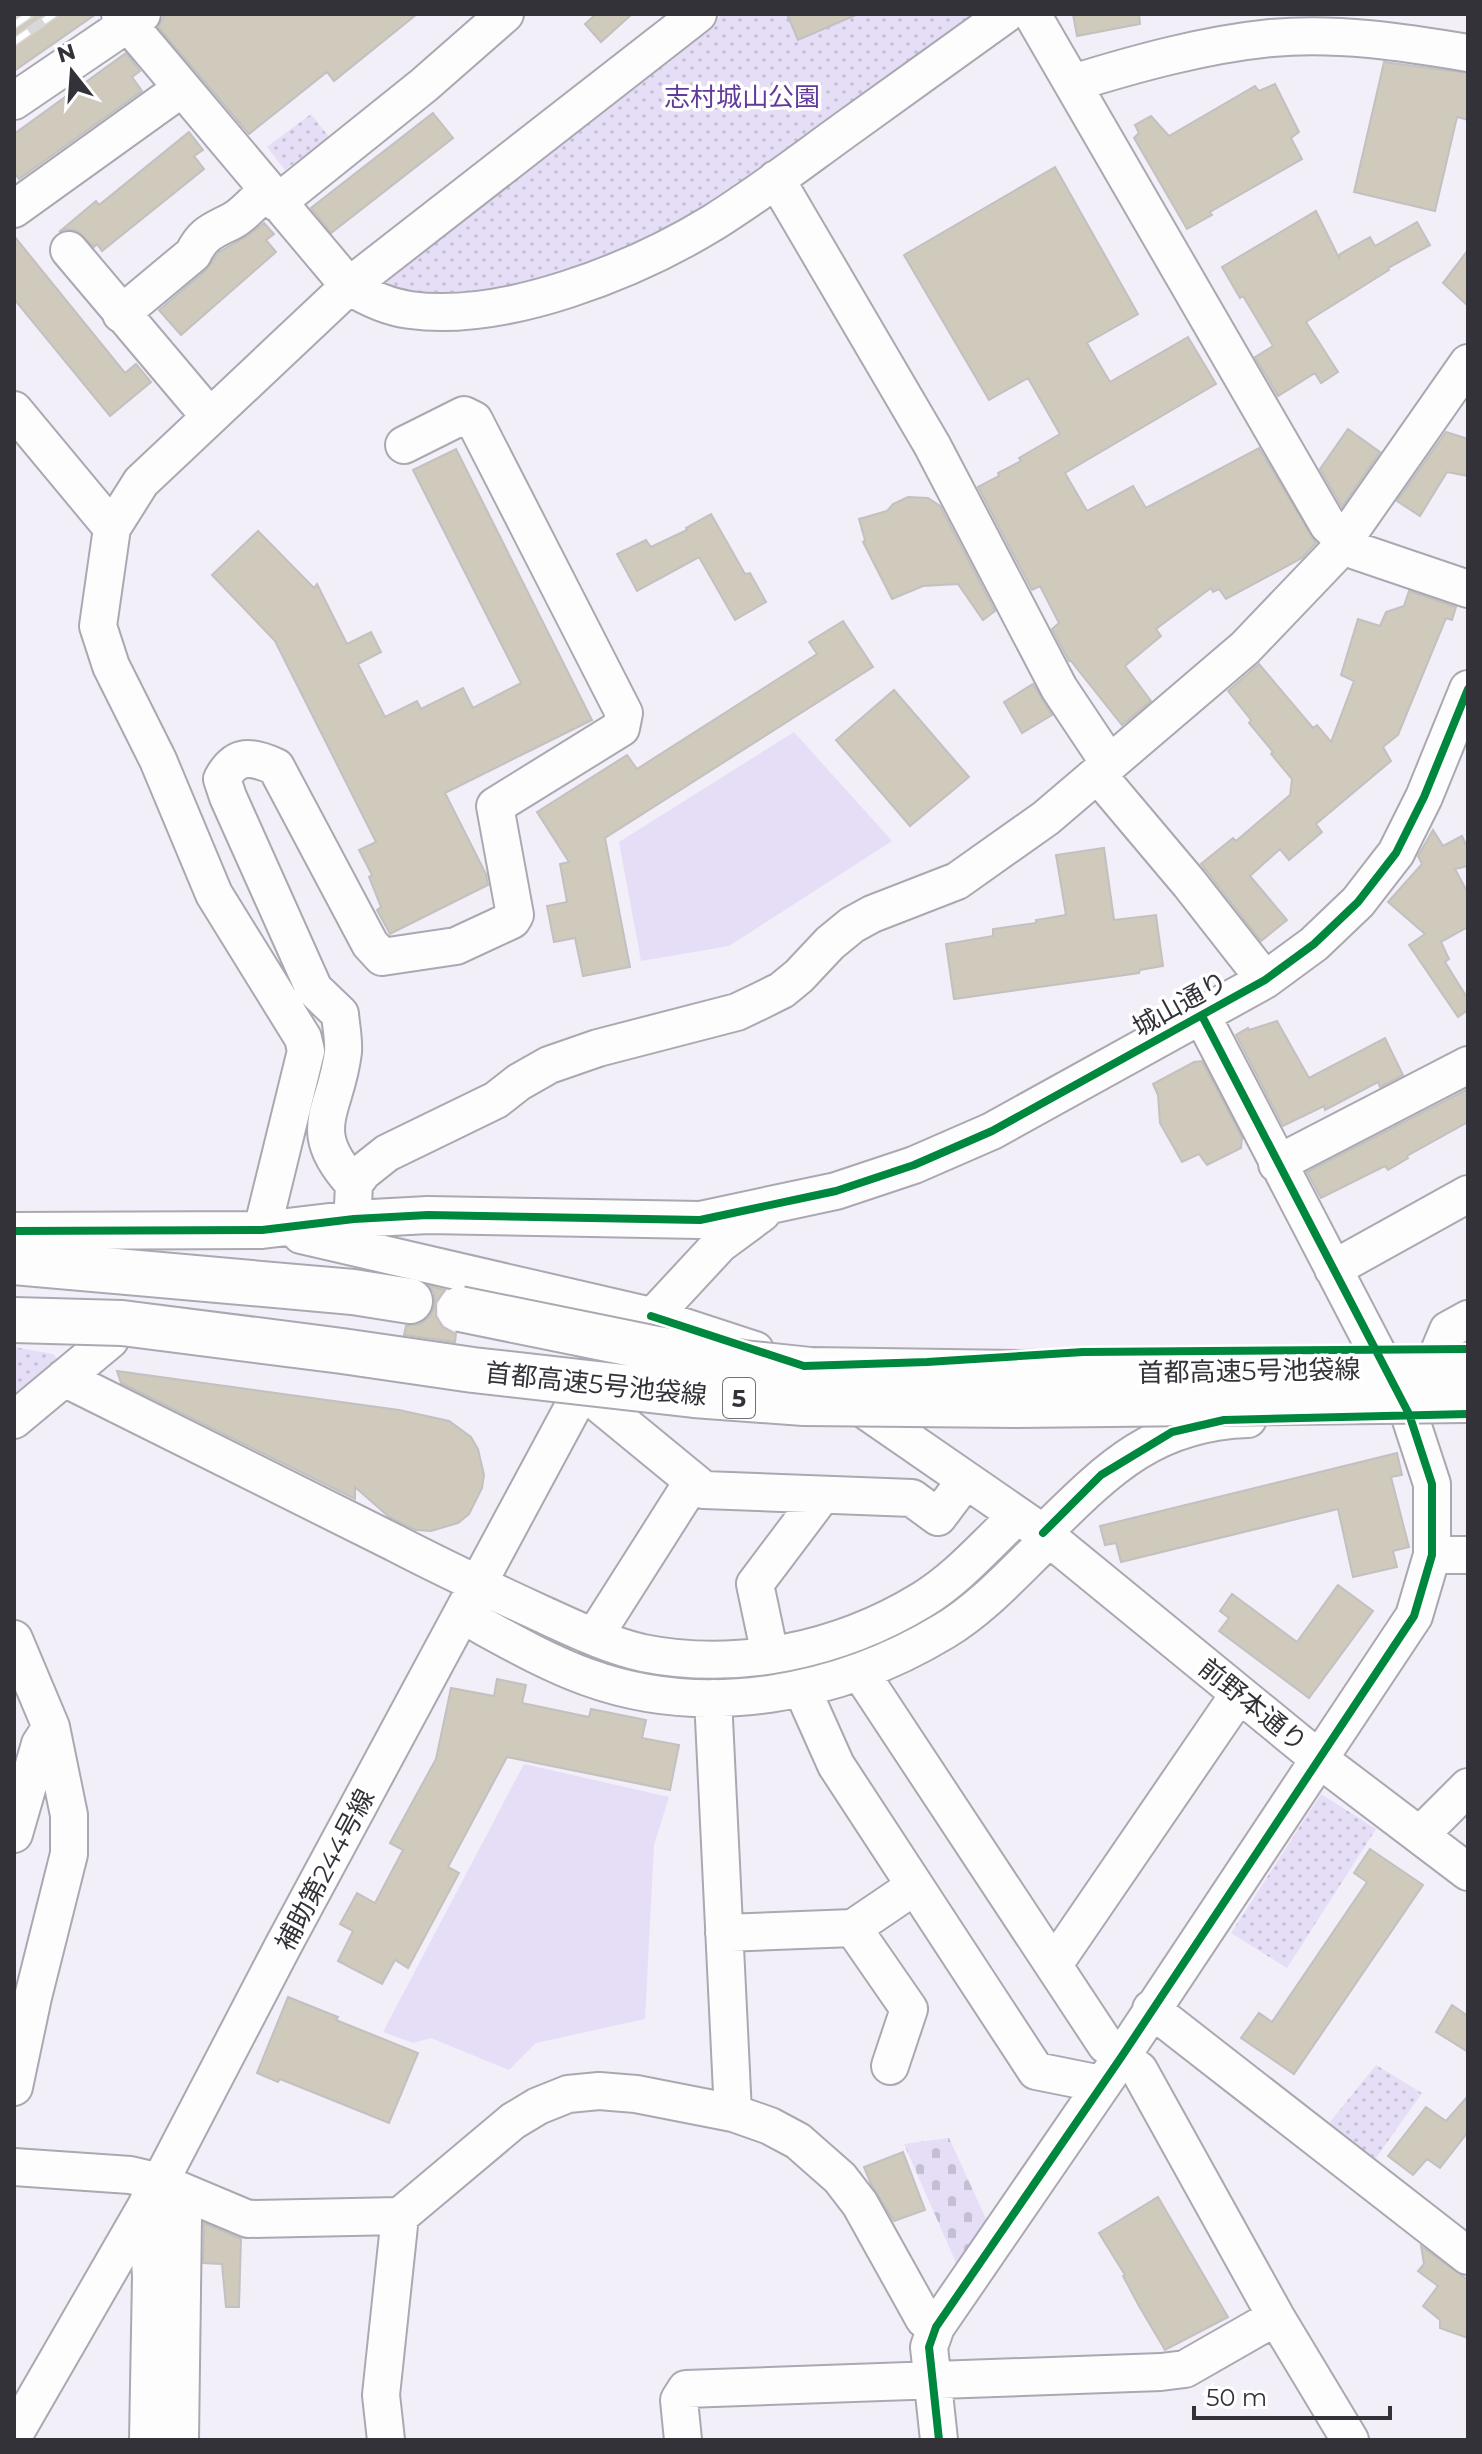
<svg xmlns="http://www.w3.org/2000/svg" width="1482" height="2454" font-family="Montserrat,'Noto Sans JP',sans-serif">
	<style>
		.cemetery { fill: url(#cemetery-stones) }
		.park { fill: url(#park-dots) }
		.pitch { fill: #e5def6 }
		.building { fill: #cfcabb; stroke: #c2c0c1; stroke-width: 2 }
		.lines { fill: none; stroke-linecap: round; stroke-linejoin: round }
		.minor-casing { stroke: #aaa8b0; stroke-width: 40 }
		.highway-casing { stroke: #aaa8b0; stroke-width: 48 }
		.minor { stroke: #fdfdfe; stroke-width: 36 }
		.highway { stroke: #fdfdfe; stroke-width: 44 }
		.rail-casing { stroke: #d8d8da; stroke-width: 9 }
		.rail { stroke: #fff; stroke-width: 6; stroke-dasharray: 18; stroke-linecap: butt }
		.highway-bridge-casing { stroke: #aaa8b0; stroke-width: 48; stroke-linecap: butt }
		.highway-bridge { stroke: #fdfdfe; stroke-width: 44 }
		.cycleway-casing { stroke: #fff; stroke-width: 13 }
		.cycleway { stroke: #00873e; stroke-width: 8 }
		.labels { text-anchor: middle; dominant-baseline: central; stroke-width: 7; stroke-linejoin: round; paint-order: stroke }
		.shield { fill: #fff; stroke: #717074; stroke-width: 2 }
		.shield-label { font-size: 24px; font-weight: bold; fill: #343239 }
		.park-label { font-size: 26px; fill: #613a9a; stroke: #fff }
		.street-label { font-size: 26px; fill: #343239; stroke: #fff }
	</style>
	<defs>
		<pattern id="cemetery-stones" width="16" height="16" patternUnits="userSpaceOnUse" patternTransform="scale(2)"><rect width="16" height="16" fill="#e5def6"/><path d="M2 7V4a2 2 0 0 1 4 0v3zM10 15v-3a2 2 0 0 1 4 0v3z" fill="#c5bfd4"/></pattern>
		<pattern id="park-dots" width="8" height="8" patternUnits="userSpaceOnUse" patternTransform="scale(2)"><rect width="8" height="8" fill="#e5def6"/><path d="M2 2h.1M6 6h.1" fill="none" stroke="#c5bfd4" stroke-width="1.8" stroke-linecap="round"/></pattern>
	</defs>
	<rect width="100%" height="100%" fill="#f2eff9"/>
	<!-- cemetery -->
	<path class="cemetery" d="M949,2138L987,2221L957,2265L904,2144Z"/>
	<!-- park -->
	<path class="park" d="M723,14H984L710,212L533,287L415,301L374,280Z
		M311,114L329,137L285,170L267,147Z
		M14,1347L53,1354L61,1363L14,1401Z
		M1321,1794L1376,1829L1287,1968L1231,1933Z
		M1376,2065L1422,2093L1364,2175L1317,2138Z"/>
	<!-- pitch -->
	<path class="pitch" d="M794,732L892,841L729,946L641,961L619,842Z
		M524,1764L669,1797L654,1845L645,2019L536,2043L509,2070L431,2038L413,2043L383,2032Z"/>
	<!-- building -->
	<path class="building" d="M14,14H96L14,71Z
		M165,14H417L334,81L327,72L249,134L158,27Z
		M596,14H632L601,42L585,24Z
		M787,14H858L798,40Z
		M1073,14H1139L1140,24L1077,36Z
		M126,53L140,71L132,77L142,91L19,179L14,172V134Z
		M1384,62L1468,73V120L1457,117L1435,211L1354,192Z
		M1275,84L1299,132L1291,138L1302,159L1210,212L1212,215L1187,229L1134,138L1139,133L1135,125L1151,116L1169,136L1255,86L1259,91Z
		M433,113L453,138L331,233L311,208Z
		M189,132L203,150L194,156L204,169L102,251L97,244L94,247L77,231L66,229L59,232L96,201L99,205Z
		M1055,167L1138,314L1087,343L1110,382L1188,337L1216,384L1065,473L1087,511L1133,486L1146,508L1259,448L1316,543L1302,558L1226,599L1219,589L1213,592L1211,588L1156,629L1161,636L1125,666L1151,701L1122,725L1071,661H1069L1052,629L1059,623L1040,586L1032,590L978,487L999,476L998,473L1021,461L1019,458L1060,434L1028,378L989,400L904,255Z
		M1316,211L1339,258L1340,254L1370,237L1375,246L1417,222L1430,245L1388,268L1389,270L1306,322L1338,372L1321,383L1315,373L1278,396L1255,357L1273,346L1243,296L1240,298L1222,267Z
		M264,223L274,234L266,240L276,252L181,335L159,310L206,270L219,252L247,236Z
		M14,236L125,373L136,364L151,382L110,416L14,299Z
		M1468,250V306L1443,283Z
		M1348,429L1380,452L1342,507L1320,469Z
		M1446,432L1468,439V476L1447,472L1420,516L1397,501Z
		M456,449L592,720L445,793L486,874L488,885L390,934L377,910L381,907L369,877L372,875L359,850L376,842L275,641L212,575L258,531L314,588L317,584L347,644L371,632L381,652L358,664L385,717L417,701L421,709L463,688L473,708L521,683L413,470Z
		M908,497L928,498L940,506L995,611L983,620L958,584L923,586L892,599L863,542L865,540L859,519L887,511L893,504Z
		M711,514L745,574L750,573L766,602L735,620L699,557L637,591L617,554L646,540L651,547L687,530L686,528Z
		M1409,591L1456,607L1452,620L1446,618L1398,735L1383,747L1391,761L1316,824L1322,832L1289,860L1280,849L1250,876L1287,920L1261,941L1201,864L1233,838L1236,841L1290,795L1292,779L1271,754L1273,752L1249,723L1251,720L1228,691L1259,664L1313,728L1317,725L1331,742L1354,681L1341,675L1358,619L1380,626L1386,612L1404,606Z
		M843,621L873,667L605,838L630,967L583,976L575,938L554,942L547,906L567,902L560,864L569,862L537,812L627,755L637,769L817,654L809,642Z
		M1033,684L1052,715L1022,733L1004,702Z
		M894,690L969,777L910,826L836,740Z
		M1433,830L1443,846L1462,836L1468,849V866L1455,869L1468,893V927L1441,942L1449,959L1445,962L1468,999V1010L1458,1017L1409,945L1425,934L1388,902L1422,864L1418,856Z
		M1104,848L1114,920L1156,915L1163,966L1140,970L1139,973L954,999L946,944L993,936V929L1036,923V920L1066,915L1056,855Z
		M1277,1021L1309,1078L1385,1038L1403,1075L1380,1087L1378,1082L1325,1110L1324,1106L1283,1126L1236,1035L1248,1028L1249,1030Z
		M1202,1061L1242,1137L1241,1148L1207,1165L1199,1154L1182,1162L1160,1123L1158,1095L1153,1084L1194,1062Z
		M1468,1089V1122L1407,1156L1408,1158L1388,1170L1385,1166L1321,1198L1307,1172Z
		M429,1286L445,1290L436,1303V1316L443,1327L456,1334L455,1342L404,1335L406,1326L420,1324L430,1316L435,1304L434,1293Z
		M117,1371L399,1410L449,1421L471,1437L478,1449L484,1475L482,1488L469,1514L458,1523L431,1531L416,1530L389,1517L355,1487V1499L121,1383Z
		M1397,1453L1402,1475L1391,1477L1409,1547L1393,1551L1397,1567L1353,1577L1338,1509L1121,1562L1116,1543L1105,1545L1100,1526Z
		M1338,1585L1373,1611L1309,1698L1219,1631L1229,1618L1220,1611L1232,1594L1297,1642Z
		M497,1679L526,1685L522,1703L589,1717L591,1709L646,1720L642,1738L679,1745L670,1790L507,1757L448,1867L459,1873L408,1968L395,1960L382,1984L338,1961L353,1931L340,1924L357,1893L375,1903L403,1850L390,1843L436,1759L451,1688L494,1696Z
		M1370,1849L1423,1885L1294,2074L1241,2038L1259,2013L1272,2022L1367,1882L1354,1873Z
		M288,1997L338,2017L336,2020L418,2053L389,2123L280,2079L278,2082L257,2073Z
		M1452,2005L1468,2016V2052L1436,2032Z
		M1468,2096V2132L1440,2168L1427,2159L1413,2175L1388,2156L1426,2107L1446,2121Z
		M903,2152L925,2210L894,2221L871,2184L864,2167Z
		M1158,2197L1228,2317L1165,2350L1139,2306L1123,2276L1125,2275L1099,2233Z
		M204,2223L241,2239L239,2307H226L222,2264L203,2263Z
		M1421,2246L1468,2280V2338L1440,2328V2320L1423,2306L1438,2286L1418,2271L1424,2264Z"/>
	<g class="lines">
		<!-- minor casing -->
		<g class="minor-casing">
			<path id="minor" d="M120,14L349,286C368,298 388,307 410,310C505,323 634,271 714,222C762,192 807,157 853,124C904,87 955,51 1006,14
				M1032,14L1328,525L1356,551L1468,589
				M1073,83C1138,63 1203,45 1271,38C1337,32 1403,42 1468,53
				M14,101L142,14
				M776,179L932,445L1059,688L1109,763
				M277,203L424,85L505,14
				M14,209L181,89
				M69,250L210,417
				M121,314L193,254C203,233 213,231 232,221C244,215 256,200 266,191
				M14,410L112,528
				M1098,775L1189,883L1265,980
				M1277,1164L1468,1065
				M354,1184C303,1129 336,1112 343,1052C344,1040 341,1026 340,1014L314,989L228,797L222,779C236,753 252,756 276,767L370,944L382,957L456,946L512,920L515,915L495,806L621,728L624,713L474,420L464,415L404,445
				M353,1206L354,1184L363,1172L387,1153L496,1100L519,1082L549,1065L598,1048L737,1012L760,1001L782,990L799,976L830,943L852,925L872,914L957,881L1046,818L1245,648L1333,556L1468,363
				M262,1230L306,1051L303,1038L214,894L158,760L111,666L98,626L112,528L141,482L349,286L698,14
				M14,1231L262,1230L354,1219L428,1215L700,1220L836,1191L914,1165L992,1131L1265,980L1314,944L1358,902L1396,853L1424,797L1468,689
				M301,1235L651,1316L755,1350
				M1333,1269L1468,1194
				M1440,1349L1448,1330L1468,1319
				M64,1378C175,1433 285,1488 395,1543C443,1568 492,1591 542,1614C575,1629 608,1645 643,1653C738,1672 840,1650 922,1600C958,1578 986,1545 1017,1516
				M846,1397L1043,1533L1319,1759L1468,1872
				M592,1398L704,1490L912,1498L938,1517L965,1481
				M14,1420L110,1340
				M1043,1533C1107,1470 1153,1422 1248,1419
				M1432,1555H1468
				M462,1615C503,1637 543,1661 587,1677C705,1720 840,1694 944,1631C984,1607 1016,1570 1050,1538
				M594,1637L693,1481
				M14,1639L51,1727L69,1815V1854L33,1997L14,2087
				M770,1655L755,1584L822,1495
				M860,1672L1106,2045L1139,2070L1276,2317L1350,2440
				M802,1689L836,1765L1036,2071L1091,2082L1099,2086
				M713,1698L733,2113
				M14,1834L40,1744L51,1727
				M1420,1835L1468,1787
				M853,1928L909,2009L890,2066
				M724,1933L853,1928L915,1886
				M1055,1963L1239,1694
				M1151,2009L1468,2256
				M14,2167L130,2175L160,2182L248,2219L400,2216L513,2121L538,2106L568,2094L599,2091L636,2094L733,2113L770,2126L798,2141L840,2178L860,2204L924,2319L936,2327
				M178,2190L183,2218L180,2440
				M147,2204L151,2277L148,2440
				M14,2435L160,2182L283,1946L579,1396L720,1244L762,1213
				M386,2440L381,2395L400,2216
				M683,2440L679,2400L686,2389L1161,2372L1185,2369L1276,2317
				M939,2440L929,2347L936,2327L1122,2056L1414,1616L1432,1555V1484L1409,1414L1202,1016"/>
		</g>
		<!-- highway casing -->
		<g class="highway-casing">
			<path id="highway" d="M14,1262L353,1292L410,1301"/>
		</g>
		<!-- minor -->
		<use href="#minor" class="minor"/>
		<!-- highway -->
		<use href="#highway" class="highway"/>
		<!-- rail casing -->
		<g class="rail-casing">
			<path id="rail" d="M14,25L30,14
				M14,42L54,14"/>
		</g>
		<!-- rail -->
		<use href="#rail" class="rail"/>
		<!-- highway-bridge casing -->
		<g class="highway-bridge-casing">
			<path id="highway-bridge" d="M460,1309L657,1349L743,1363L810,1370L1017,1373L1468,1368
				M14,1320L122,1323L342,1351L473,1370L694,1395L804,1403L1016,1405L1468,1400"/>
		</g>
		<!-- highway-bridge -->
		<use href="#highway-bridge" class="highway-bridge"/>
		<!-- cycleway casing -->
		<g class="cycleway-casing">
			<path id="cycleway" d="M14,1231L262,1230L354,1219L428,1215L700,1220L836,1191L914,1165L992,1131L1265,980L1314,944L1358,902L1396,853L1424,797L1468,689
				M651,1316L804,1366L927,1362L1083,1352L1468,1349
				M1043,1533L1101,1475L1172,1432L1224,1420L1468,1414
				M939,2440L929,2347L936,2327L1122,2056L1414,1616L1432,1555V1484L1409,1414L1202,1016"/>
		</g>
		<!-- cycleway -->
		<use href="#cycleway" class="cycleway"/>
	</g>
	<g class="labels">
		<!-- shield labels -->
		<rect class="shield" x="723" y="1378" width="32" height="40" rx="6"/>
		<g class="shield-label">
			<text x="739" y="1398">5</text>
		</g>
		<!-- park labels -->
		<g class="park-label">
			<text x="742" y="97">志村城山公園</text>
		</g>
		<!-- street labels -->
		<g class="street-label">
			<text transform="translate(1180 1004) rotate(-29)">城山通り</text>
			<text transform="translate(1249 1371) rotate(-1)">首都高速5号池袋線</text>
			<text transform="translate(596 1384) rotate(6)">首都高速5号池袋線</text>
			<text transform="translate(1253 1705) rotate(39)">前野本通り</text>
			<text transform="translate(325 1870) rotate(-62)">補助第244号線</text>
		</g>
	</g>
	<!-- border -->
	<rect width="1482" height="2454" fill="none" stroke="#343239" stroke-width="32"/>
	<!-- north arrow -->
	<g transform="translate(72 72) rotate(343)" stroke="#ffffff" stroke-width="6" paint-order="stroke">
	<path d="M0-6L14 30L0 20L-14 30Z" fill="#343239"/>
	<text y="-12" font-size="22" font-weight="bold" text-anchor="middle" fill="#343239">N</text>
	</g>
	<!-- scale -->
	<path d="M1194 2406v12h196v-12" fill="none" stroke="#343239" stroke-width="4"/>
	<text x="1206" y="2406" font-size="24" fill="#343239" stroke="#ffffff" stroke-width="6" paint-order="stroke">50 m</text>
</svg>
